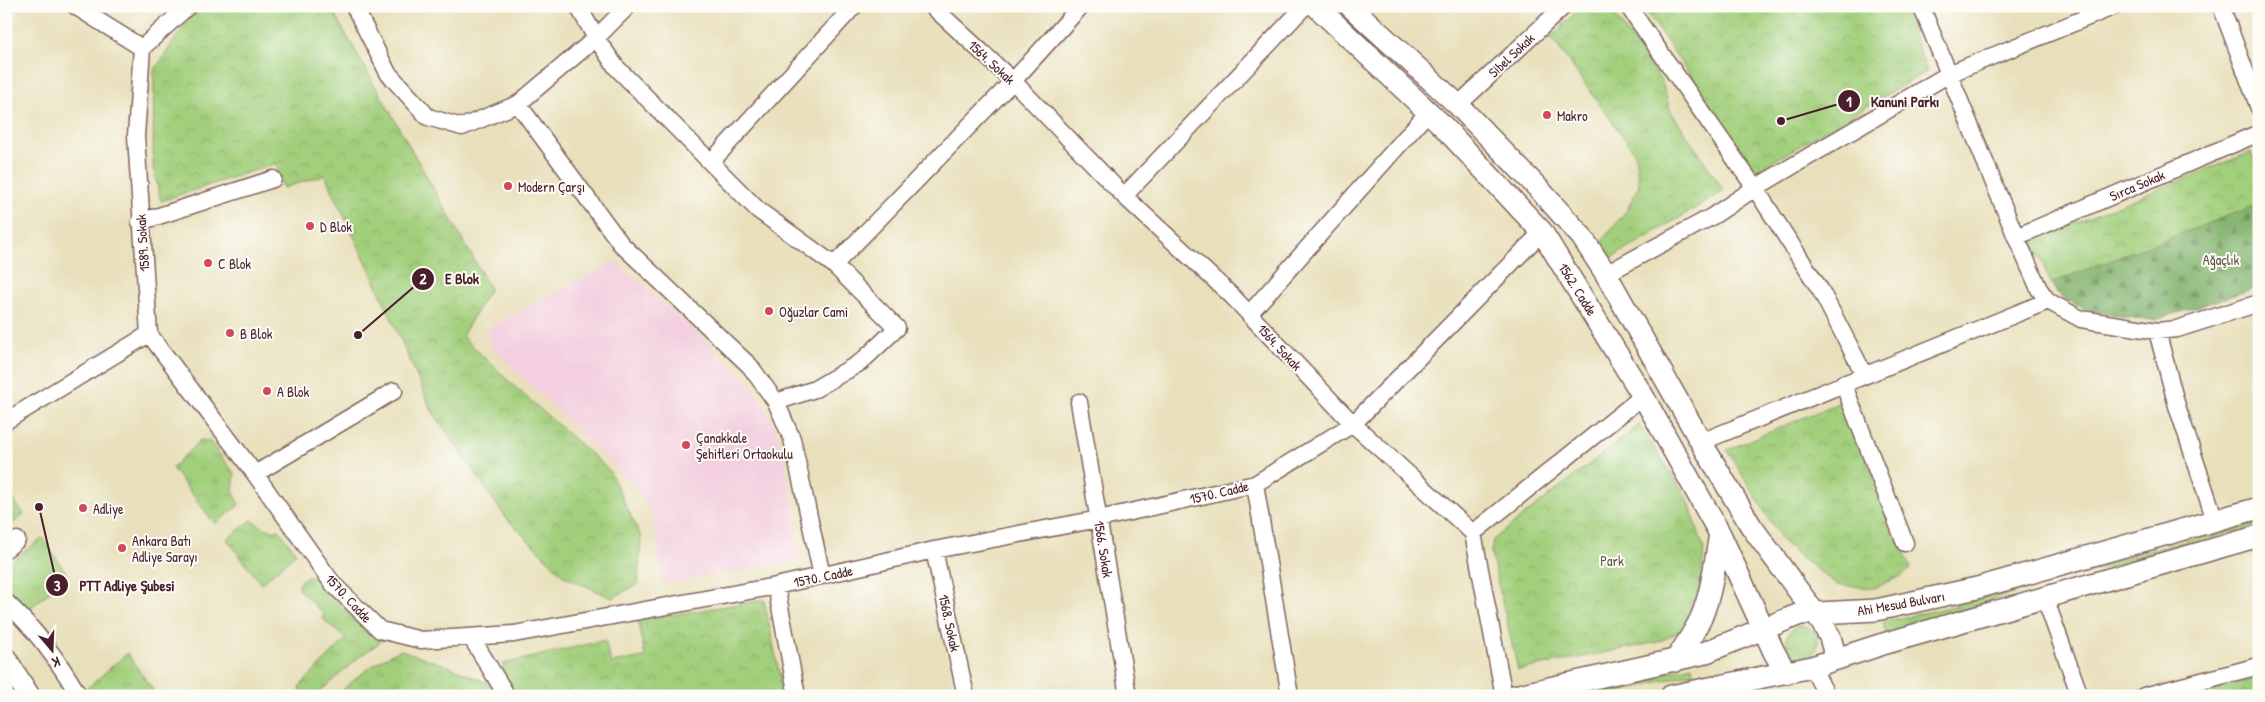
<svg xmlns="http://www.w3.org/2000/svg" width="2265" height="702" font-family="'Patrick Hand',sans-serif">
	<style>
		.built { fill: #f3cfdf }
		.grass { fill: url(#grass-tufts); stroke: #767754 }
		.forest { fill: url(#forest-firs); stroke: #66684c }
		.park { fill: url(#park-crowns); stroke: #767754 }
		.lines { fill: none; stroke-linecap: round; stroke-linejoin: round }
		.minor-casing { stroke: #81635d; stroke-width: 19 }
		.major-casing { stroke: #81635d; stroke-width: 24 }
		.minor { stroke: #fff; stroke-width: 16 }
		.major { stroke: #fff; stroke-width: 21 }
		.poi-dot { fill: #d1495b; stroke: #fdfcf7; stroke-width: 2 }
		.labels { text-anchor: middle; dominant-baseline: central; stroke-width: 4; stroke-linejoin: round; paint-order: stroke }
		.street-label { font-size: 14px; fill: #4a1f2b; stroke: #fdfcf7 }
		.poi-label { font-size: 14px; fill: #4a1f2b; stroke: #fdfcf7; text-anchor: start }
		.park-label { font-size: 14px; fill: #645443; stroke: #fdfcf7 }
		.leader { fill: none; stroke: #4a1f2b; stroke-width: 2 }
		.callout-dot { fill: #4a1f2b; stroke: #fdfcf7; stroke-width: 2 }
		.mark-label { font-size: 15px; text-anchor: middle; font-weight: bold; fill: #fff }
		.callout-label { font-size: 15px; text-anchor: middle; font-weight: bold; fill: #4a1f2b; stroke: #fdfcf7; stroke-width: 4; stroke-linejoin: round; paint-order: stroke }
	</style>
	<defs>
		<pattern id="grass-tufts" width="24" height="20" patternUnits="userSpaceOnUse" patternTransform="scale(1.25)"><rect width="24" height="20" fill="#a2cf7c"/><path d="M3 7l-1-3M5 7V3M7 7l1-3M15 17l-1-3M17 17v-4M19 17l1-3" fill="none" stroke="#8db16b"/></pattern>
		<pattern id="forest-firs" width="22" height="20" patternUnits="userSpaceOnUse" patternTransform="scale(1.25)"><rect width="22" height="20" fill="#81b26c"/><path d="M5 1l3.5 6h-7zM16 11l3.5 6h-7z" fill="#6c9059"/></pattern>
		<pattern id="park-crowns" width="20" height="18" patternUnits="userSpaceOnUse" patternTransform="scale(1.25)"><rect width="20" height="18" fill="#a2cf7c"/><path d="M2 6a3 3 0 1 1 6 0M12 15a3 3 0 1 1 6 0" fill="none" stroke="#8db16b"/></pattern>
	</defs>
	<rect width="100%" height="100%" fill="#fdfcf7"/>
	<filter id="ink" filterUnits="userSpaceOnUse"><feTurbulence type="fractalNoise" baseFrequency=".02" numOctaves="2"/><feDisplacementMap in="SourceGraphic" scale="10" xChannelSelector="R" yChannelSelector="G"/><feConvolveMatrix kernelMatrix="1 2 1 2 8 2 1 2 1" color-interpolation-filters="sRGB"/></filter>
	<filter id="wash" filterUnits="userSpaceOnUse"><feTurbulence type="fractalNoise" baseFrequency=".0096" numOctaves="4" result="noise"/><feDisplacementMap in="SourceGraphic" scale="20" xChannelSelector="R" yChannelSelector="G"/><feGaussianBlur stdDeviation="1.12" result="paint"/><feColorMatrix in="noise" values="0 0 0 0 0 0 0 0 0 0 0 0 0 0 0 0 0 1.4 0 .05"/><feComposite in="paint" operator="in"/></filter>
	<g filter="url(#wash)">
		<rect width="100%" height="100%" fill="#e8e0bb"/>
		<!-- built -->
		<path class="built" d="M616,261L746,378L773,421L787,469L801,560L663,584L652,511L628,479L489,345L488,328Z"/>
		<!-- grass -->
		<path class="grass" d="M200,440L209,441L235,474L233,489L239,505L215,524L172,468Z
			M6,490L24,514L6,529Z
			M2259,519V525L2034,587L1886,634L1883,622L1949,607Z
			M252,520C260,527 268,531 279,530L296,553L261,584L227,539Z
			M43,538L68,576L26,612L6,597V565Z
			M310,576H316C338,603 352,622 383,640L359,657L315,696H305L299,687L346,639L322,618L324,614L298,589L300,581Z
			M1786 642a16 16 0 1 1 32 0a16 16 0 1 1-32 0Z
			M401,650L453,668L494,686L498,696H336C356,678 376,660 401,650Z
			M127,653L157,696H85L83,692Z
			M1692,666L1693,673L1602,696H1572Z"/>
		<!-- forest -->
		<path class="forest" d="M2259,204V287L2155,320L2125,317L2086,309L2062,298L2051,283Z"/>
		<!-- park -->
		<path class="park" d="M208,6H330L490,288L462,336L515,387L609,470L641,537L638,584L612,598L564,576L506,518L432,411L375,281L325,175L283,188L276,163L161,201L153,168L154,71L190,17Z
			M1582,6H1608L1662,82L1670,110L1724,191L1610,259L1601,242L1627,210L1639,185L1635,153L1551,37Z
			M1643,6H1902L1927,71L1755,172Z
			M2251,152L2259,173V204L2051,283L2032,240Z
			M1843,401L1911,569L1899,577L1874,588L1837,585L1784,543L1727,450Z
			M1639,425L1688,499L1704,550L1699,597L1686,628L1658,642L1518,670L1491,553L1493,540Z
			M764,600L784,696H513L502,675L504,664L605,640L611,663L645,657L638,620Z
			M2259,678V695L2216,696L2211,690Z"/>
	</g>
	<g filter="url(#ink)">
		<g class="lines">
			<!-- minor casing -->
			<g class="minor-casing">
				<path id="minor" d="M75,6L142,48
					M354,6L388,73L428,117L462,127L518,104L596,38L628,6
					M578,6L596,38L616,67L758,210L834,265L897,328L861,362L815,389L776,402
					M932,6L1013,81L1124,196L1232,296L1353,424L1473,533L1643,396
					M1628,6L1755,188L1821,291L1864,374
					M1921,6L2016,237L2039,289L2048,301L2081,319L2157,331L2177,329L2259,303
					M2221,6L2259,108
					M518,104L621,244L750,366L776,402L792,439L822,576
					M1458,105L1564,6
					M711,162L854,6
					M1124,196L1305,6
					M140,222L273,179
					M2016,237L2259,133
					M834,265L1013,81L1081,6
					M1606,274L1713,216L1755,188L1949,74L2115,6
					M1249,314L1429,111
					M2157,331L2177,406L2215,520
					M149,334L255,474L333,584L380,630L421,640L514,634L776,586L934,550L1099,519L1255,484L1353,424L1542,232
					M149,334L136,136L142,48L188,6
					M1843,383L1905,543
					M1079,402L1128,696
					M6,421L149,334
					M1701,442L2048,301
					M255,474L394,391
					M1255,484L1290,696
					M1473,533L1504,696
					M6,549L17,540
					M934,550L966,696
					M776,586L797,696
					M2045,598L2080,696
					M6,602C36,630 59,661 79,696
					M471,637L507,696
					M1812,667L1827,696
					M2144,696L2259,666"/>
			</g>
			<!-- major casing -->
			<g class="major-casing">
				<path id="major" d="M1316,6L1441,124L1542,232L1643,396L1720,534L1774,652L1786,673
					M1350,6L1458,105L1538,188L1582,237L1606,274L1701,442L1751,526L1822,623L1830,637L1836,659
					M6,659L29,696
					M1675,661C1684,647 1694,633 1701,618C1712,592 1715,562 1720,534
					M1514,696L1701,654L1800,614L1876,610L1977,588L2259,508
					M1671,696L1812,667L1883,644L2259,536"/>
			</g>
			<!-- minor -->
			<use href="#minor" class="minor"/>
			<!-- major -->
			<use href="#major" class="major"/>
		</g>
	</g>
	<!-- markers -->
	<g class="poi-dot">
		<circle cx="1547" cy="115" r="5"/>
		<circle cx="508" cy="186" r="5"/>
		<circle cx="310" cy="226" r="5"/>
		<circle cx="208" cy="263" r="5"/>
		<circle cx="769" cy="311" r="5"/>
		<circle cx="230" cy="333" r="5"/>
		<circle cx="267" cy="391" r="5"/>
		<circle cx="686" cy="445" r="5"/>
		<circle cx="83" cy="508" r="5"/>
		<circle cx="122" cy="548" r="5"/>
	</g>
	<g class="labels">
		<!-- street labels -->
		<g class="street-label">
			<text transform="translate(1511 55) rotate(-43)">Sibel Sokak</text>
			<text transform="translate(992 62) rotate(43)">1564. Sokak</text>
			<text transform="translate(2137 185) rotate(-23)">Sırca Sokak</text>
			<text transform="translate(142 243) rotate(-94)">1589. Sokak</text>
			<text transform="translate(1578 289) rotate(58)">1562. Cadde</text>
			<text transform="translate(1280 347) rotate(47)">1564. Sokak</text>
			<text transform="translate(1219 492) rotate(-13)">1570. Cadde</text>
			<text transform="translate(1104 549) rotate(81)">1566. Sokak</text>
			<text transform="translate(823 576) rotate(-12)">1570. Cadde</text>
			<text transform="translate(349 598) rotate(47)">1570. Cadde</text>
			<text transform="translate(1901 603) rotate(-10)">Ahi Mesud Bulvarı</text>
			<text transform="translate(950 623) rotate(78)">1568. Sokak</text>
		</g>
		<!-- poi labels -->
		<g class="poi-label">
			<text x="1557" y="115">Makro</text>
			<text x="518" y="186">Modern Çarşı</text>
			<text x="320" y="226">D Blok</text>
			<text x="218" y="263">C Blok</text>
			<text x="779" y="311">Oğuzlar Cami</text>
			<text x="240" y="333">B Blok</text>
			<text x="277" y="391">A Blok</text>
			<text x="696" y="437">Çanakkale<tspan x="696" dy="16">Şehitleri Ortaokulu</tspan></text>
			<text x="93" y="508">Adliye</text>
			<text x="132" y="540">Ankara Batı<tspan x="132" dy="16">Adliye Sarayı</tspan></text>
		</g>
		<!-- park labels -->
		<g class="park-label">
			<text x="2221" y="259">Ağaçlık</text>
			<text x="1612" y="560">Park</text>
		</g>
	</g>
	<!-- callouts -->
	<path class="leader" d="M1781 121L1849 101M358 335L423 279M39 507L57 585"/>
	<g class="callout-dot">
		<circle cx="1781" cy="121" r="5"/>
		<circle cx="358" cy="335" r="5"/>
		<circle cx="39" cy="507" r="5"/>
		<circle cx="1849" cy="101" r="12"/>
		<circle cx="423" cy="279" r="12"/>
		<circle cx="57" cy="585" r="12"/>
	</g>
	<g class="mark-label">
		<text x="1849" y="107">1</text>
		<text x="423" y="284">2</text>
		<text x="57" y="591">3</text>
	</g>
	<g class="callout-label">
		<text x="1905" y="107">Kanuni Parkı</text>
		<text x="462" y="284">E Blok</text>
		<text x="127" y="591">PTT Adliye Şubesi</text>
	</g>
	<!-- margin -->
	<rect width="2265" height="702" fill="none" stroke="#fdfcf7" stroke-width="25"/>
	<!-- north arrow -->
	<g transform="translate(52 650) rotate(161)" stroke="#fdfcf7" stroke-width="4" paint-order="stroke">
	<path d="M0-4L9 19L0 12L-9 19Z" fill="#4a1f2b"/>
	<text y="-8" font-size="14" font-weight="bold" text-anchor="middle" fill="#4a1f2b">K</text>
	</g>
</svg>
